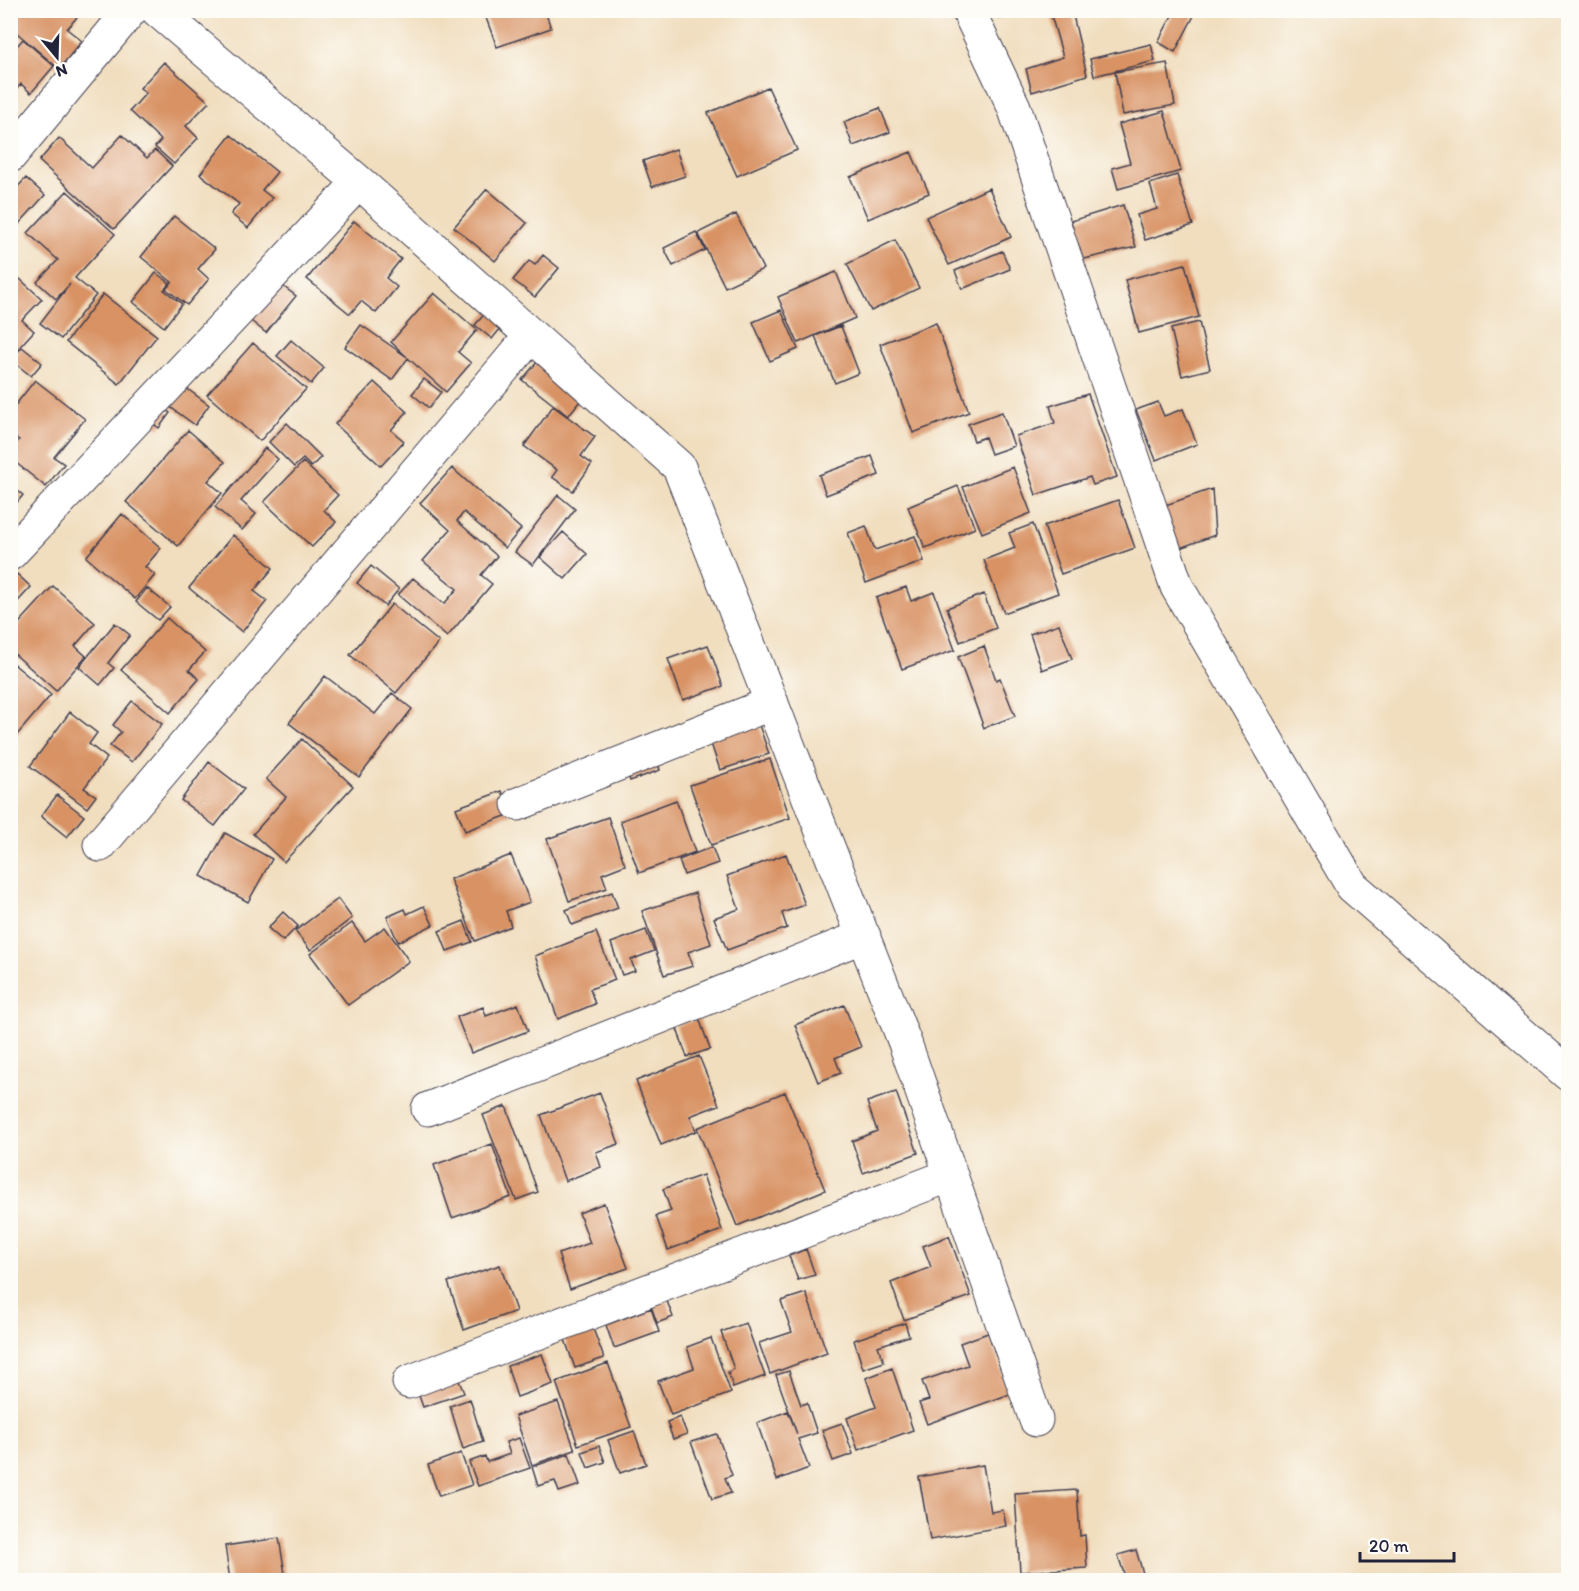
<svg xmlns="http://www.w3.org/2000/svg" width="1579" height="1591" font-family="Itim,sans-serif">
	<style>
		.building { fill: #d89263 }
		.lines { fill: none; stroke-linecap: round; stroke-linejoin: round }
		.minor-casing { stroke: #413e4f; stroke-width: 35 }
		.minor { stroke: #fff; stroke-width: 33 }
	</style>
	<rect width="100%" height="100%" fill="#fdfcf7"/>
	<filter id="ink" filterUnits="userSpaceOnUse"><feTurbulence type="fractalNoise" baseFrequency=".0167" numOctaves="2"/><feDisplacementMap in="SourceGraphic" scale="12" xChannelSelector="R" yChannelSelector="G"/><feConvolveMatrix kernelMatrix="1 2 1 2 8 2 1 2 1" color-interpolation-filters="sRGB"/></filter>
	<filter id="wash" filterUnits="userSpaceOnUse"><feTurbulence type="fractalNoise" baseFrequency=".008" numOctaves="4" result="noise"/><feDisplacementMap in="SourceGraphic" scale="24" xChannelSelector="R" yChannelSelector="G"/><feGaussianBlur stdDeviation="1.35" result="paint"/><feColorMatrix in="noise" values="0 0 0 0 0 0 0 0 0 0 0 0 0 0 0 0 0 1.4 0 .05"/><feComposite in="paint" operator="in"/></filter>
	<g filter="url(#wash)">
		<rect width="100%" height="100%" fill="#f1debf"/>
		<g id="blocks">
			<!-- building -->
			<path class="building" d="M18,10H83L67,29L82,41L59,69L10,27V19Z
				M483,10H554V11L546,14L551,28L497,47Z
				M996,10H1014L1015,12L999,19Z
				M1175,10H1197L1175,52L1158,42Z
				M1072,11L1087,75L1032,92L1026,69L1063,57L1051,15Z
				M23,39L54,66L31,93L21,84L10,96V54Z
				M1151,44L1155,61L1094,76L1090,59Z
				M164,62L209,102L186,126L198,138L174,164L155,147L161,140L130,111L146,93L140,88Z
				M1167,63L1175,105L1123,115L1115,72Z
				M768,87L797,150L737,176L708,113Z
				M880,108L890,132L853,146L844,122Z
				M1164,111L1181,171L1118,189L1112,168L1130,163L1119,124Z
				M122,135L147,158L155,150L172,166L114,229L39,161L59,138L92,168Z
				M231,135L277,172L262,190L272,198L248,228L231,214L239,204L200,174Z
				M676,149L685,176L652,187L643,161Z
				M911,152L929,193L868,219L850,177Z
				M1177,175L1193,225L1145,240L1137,215L1157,209L1150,184Z
				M26,178L45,195L18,225L10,218V195Z
				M989,188L1011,237L949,265L926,217Z
				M487,189L527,223L495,261L454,227Z
				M67,191L115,234L75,278L96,295L61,339L40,323L70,284L56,299L37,282L58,260L28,233Z
				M1123,205L1136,247L1080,260L1071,221Z
				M736,214L763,269L725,287L698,233Z
				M174,216L215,249L198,269L209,279L187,305L166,289L172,282L141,257Z
				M354,221L401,259L386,278L397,287L376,313L361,301L350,314L307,279Z
				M696,232L705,250L673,266L664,248Z
				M895,240L919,288L871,311L847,264Z
				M1002,251L1010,269L962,289L955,271Z
				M543,255L559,268L535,297L513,280L529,261L535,265Z
				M1185,264L1199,317L1139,333L1125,280Z
				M10,270L42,299L22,320L34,331L15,352L10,347Z
				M836,272L855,318L798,343L778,297Z
				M156,273L170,283L164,290L182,304L164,327L133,302Z
				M280,284L296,296L266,333L251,321Z
				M434,293L477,330L458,352L471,363L446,392L408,358L392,380L345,347L361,325L407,357L391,342Z
				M103,294L157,336L119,384L66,342Z
				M488,310L504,324L492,339L475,325Z
				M781,310L798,349L770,361L753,322Z
				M1199,322L1210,369L1182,376L1171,329Z
				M936,323L969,412L913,433L880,344Z
				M841,326L859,373L835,383L815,336Z
				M291,340L324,368L311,384L277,356Z
				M253,343L306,389L260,441L207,395Z
				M22,347L42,363L31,376L11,360Z
				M538,361L583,397L568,416L522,380Z
				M424,379L441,392L429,408L412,394Z
				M35,380L85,419L54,457L64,464L46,487L10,458V450L19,440L10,433V412Z
				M178,382L209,405L195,425L162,401Z
				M374,382L407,412L391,430L404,441L381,466L335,424Z
				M1088,394L1117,477L1093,485L1090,477L1036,495L1016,436L1055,423L1050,406Z
				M1158,402L1164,416L1183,409L1197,444L1156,460L1136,410Z
				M159,405L170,413L159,428L148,420Z
				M553,406L595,437L581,456L592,464L573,491L552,477L557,470L524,446Z
				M1002,412L1014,446L991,454L985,437L974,441L968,424Z
				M287,423L321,457L311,467L303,459L294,467L269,442Z
				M188,430L225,462L208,481L222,493L178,546L126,502Z
				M265,448L278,459L241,501L256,514L242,530L215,507Z
				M872,456L879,475L826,495L819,475Z
				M303,462L338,495L324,510L336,522L312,547L264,502Z
				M1013,467L1031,513L982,533L963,487Z
				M452,468L521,529L505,548L464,512L457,521L497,556L481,575L492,584L447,637L398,595L413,578L444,604L457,589L423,561L450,530L420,503Z
				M10,485L23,495L10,511Z
				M958,486L975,528L925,548L908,507Z
				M1212,489L1215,535L1169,552L1154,509Z
				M558,495L575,509L533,565L515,552Z
				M1118,500L1135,548L1061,574L1044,526Z
				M122,514L161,548L145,567L155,575L135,599L86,557Z
				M1033,524L1058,593L1004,613L984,560L1015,548L1009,533Z
				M866,526L875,550L915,536L924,561L866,583L848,533Z
				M563,532L587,554L565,579L540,557Z
				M233,535L273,568L254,591L267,601L242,632L189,588Z
				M371,566L399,589L385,606L357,583Z
				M17,574L31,587L10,610V582Z
				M53,586L95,623L75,646L86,656L56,691L10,650V633Z
				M906,587L911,601L934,592L955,650L902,669L876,598Z
				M147,588L170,607L158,620L136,602Z
				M984,594L996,628L960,642L947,608Z
				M392,604L439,642L396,693L350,655Z
				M167,618L205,652L189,670L199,679L170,713L121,670Z
				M115,623L130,635L108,663L114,668L100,685L79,667Z
				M1059,624L1072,659L1042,670L1030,634Z
				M708,645L723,686L683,700L668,659Z
				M984,646L996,680L1000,678L1015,716L984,728L958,657Z
				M10,661L51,695L10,743Z
				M325,676L375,714L392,693L412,709L359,777L289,723Z
				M132,701L162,724L132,762L110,746L121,732L113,725Z
				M70,712L97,733L89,744L107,758L84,788L96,796L87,808L30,766Z
				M757,719L769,754L720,770L708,735Z
				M302,739L353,786L284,862L253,834L286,797L266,779Z
				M655,755L660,770L630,781L625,765Z
				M770,759L790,818L711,845L690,785Z
				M209,762L244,789L215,826L181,800Z
				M502,791L511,814L465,831L456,808Z
				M57,795L84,816L67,837L41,816Z
				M676,800L695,852L639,873L620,821Z
				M608,817L625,865L602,874L607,888L569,901L547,839Z
				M225,833L272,859L248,902L201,876Z
				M712,847L718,863L684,875L679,860Z
				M786,854L805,905L782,913L787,928L727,950L714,918L739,909L727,876Z
				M511,855L530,902L506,911L511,926L475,941L450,879Z
				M612,892L618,908L572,925L566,910Z
				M695,893L711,944L688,952L693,966L664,975L642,911Z
				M338,899L352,918L310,950L295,931Z
				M424,906L433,925L398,942L387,917L405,909L407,914Z
				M283,912L298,926L283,941L268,928Z
				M464,921L472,942L447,951L439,931Z
				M352,923L365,941L385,927L409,961L348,1005L310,954Z
				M646,930L654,951L631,960L635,971L622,975L611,943Z
				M596,932L615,980L590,989L595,1004L558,1019L535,956Z
				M518,1004L528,1031L471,1053L457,1017L483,1007L486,1016Z
				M844,1005L861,1047L835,1058L841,1073L818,1082L795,1025Z
				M699,1018L710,1049L687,1057L676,1026Z
				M699,1056L719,1105L690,1116L696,1131L661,1145L636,1081Z
				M785,1092L825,1190L737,1226L697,1128Z
				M896,1092L918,1153L863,1173L852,1141L877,1131L867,1102Z
				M600,1093L619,1144L596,1152L601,1167L565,1181L541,1115Z
				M506,1106L538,1192L516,1200L483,1115Z
				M492,1144L511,1197L452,1218L434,1165Z
				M703,1175L722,1230L668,1250L656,1216L671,1211L663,1189Z
				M604,1203L628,1268L570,1289L558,1254L590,1243L579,1213Z
				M949,1236L971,1296L904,1320L891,1283L931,1267L923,1246Z
				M806,1249L815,1275L798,1280L789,1256Z
				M500,1265L516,1311L464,1330L448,1282Z
				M806,1293L827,1353L770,1374L759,1343L792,1332L781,1301Z
				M667,1301L673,1317L657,1323L651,1306Z
				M651,1308L659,1332L614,1348L606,1325Z
				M746,1323L765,1376L733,1388L728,1372L734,1369L721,1332Z
				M905,1323L909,1336L878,1346L884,1362L863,1369L854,1340Z
				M592,1326L604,1358L575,1368L564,1337Z
				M988,1333L1010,1394L927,1424L919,1403L929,1400L922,1381L968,1365L960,1343Z
				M711,1338L731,1393L671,1415L658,1381L694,1368L687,1347Z
				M542,1354L553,1384L517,1397L507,1366Z
				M608,1363L631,1427L578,1445L556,1382Z
				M892,1368L913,1430L858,1450L847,1418L876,1407L866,1378Z
				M789,1371L801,1405L807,1403L817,1433L798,1439L809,1468L777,1480L757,1423L788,1411L797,1434L776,1375Z
				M456,1373L464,1393L423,1407L416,1387Z
				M470,1399L483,1442L463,1449L450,1406Z
				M558,1402L575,1450L532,1465L515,1416Z
				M680,1417L687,1434L673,1439L667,1422Z
				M842,1423L853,1454L833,1461L822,1430Z
				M634,1431L646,1464L620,1473L608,1440Z
				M717,1434L732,1475L725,1478L731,1493L712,1499L691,1442Z
				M519,1438L530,1468L478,1486L469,1462L485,1456L487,1462L510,1454L506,1442Z
				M599,1446L605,1462L588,1468L582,1452Z
				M461,1453L472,1485L439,1496L428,1465Z
				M569,1454L580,1485L559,1492L555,1481L538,1486L532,1467Z
				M983,1465L991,1512L1003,1510L1006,1526L930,1540L919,1477Z
				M1077,1490L1080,1536L1085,1535L1087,1568L1020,1572L1015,1494Z
				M279,1538L286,1580H230L225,1546Z
				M1136,1550L1145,1580H1126L1118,1555Z"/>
		</g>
	</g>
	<g filter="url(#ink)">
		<use href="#blocks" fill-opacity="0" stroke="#413e4f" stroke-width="1.5"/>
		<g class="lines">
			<!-- minor casing -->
			<g class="minor-casing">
				<path id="minor" d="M157,10L359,182L679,467L905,1043L1036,1420
					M968,10L1014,107L1177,587L1352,886L1568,1074
					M10,156L131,10
					M10,554L359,182
					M518,804L772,703
					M100,845L531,336
					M428,1109L864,936
					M409,1382L951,1175"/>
			</g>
			<!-- minor -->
			<use href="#minor" class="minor"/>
		</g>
	</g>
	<!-- margin -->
	<rect width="1579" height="1591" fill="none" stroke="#fdfcf7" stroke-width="36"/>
	<!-- north arrow -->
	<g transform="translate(57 57) rotate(161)" stroke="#fdfcf7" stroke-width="4.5" paint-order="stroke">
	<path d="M0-4.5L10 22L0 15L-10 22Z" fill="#22223b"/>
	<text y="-9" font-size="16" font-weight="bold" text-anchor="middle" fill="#22223b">N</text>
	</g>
	<!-- scale -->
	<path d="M1360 1552v9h94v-9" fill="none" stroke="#22223b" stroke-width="3"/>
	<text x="1369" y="1552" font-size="18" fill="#22223b" stroke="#fdfcf7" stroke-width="4.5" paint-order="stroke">20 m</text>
</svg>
